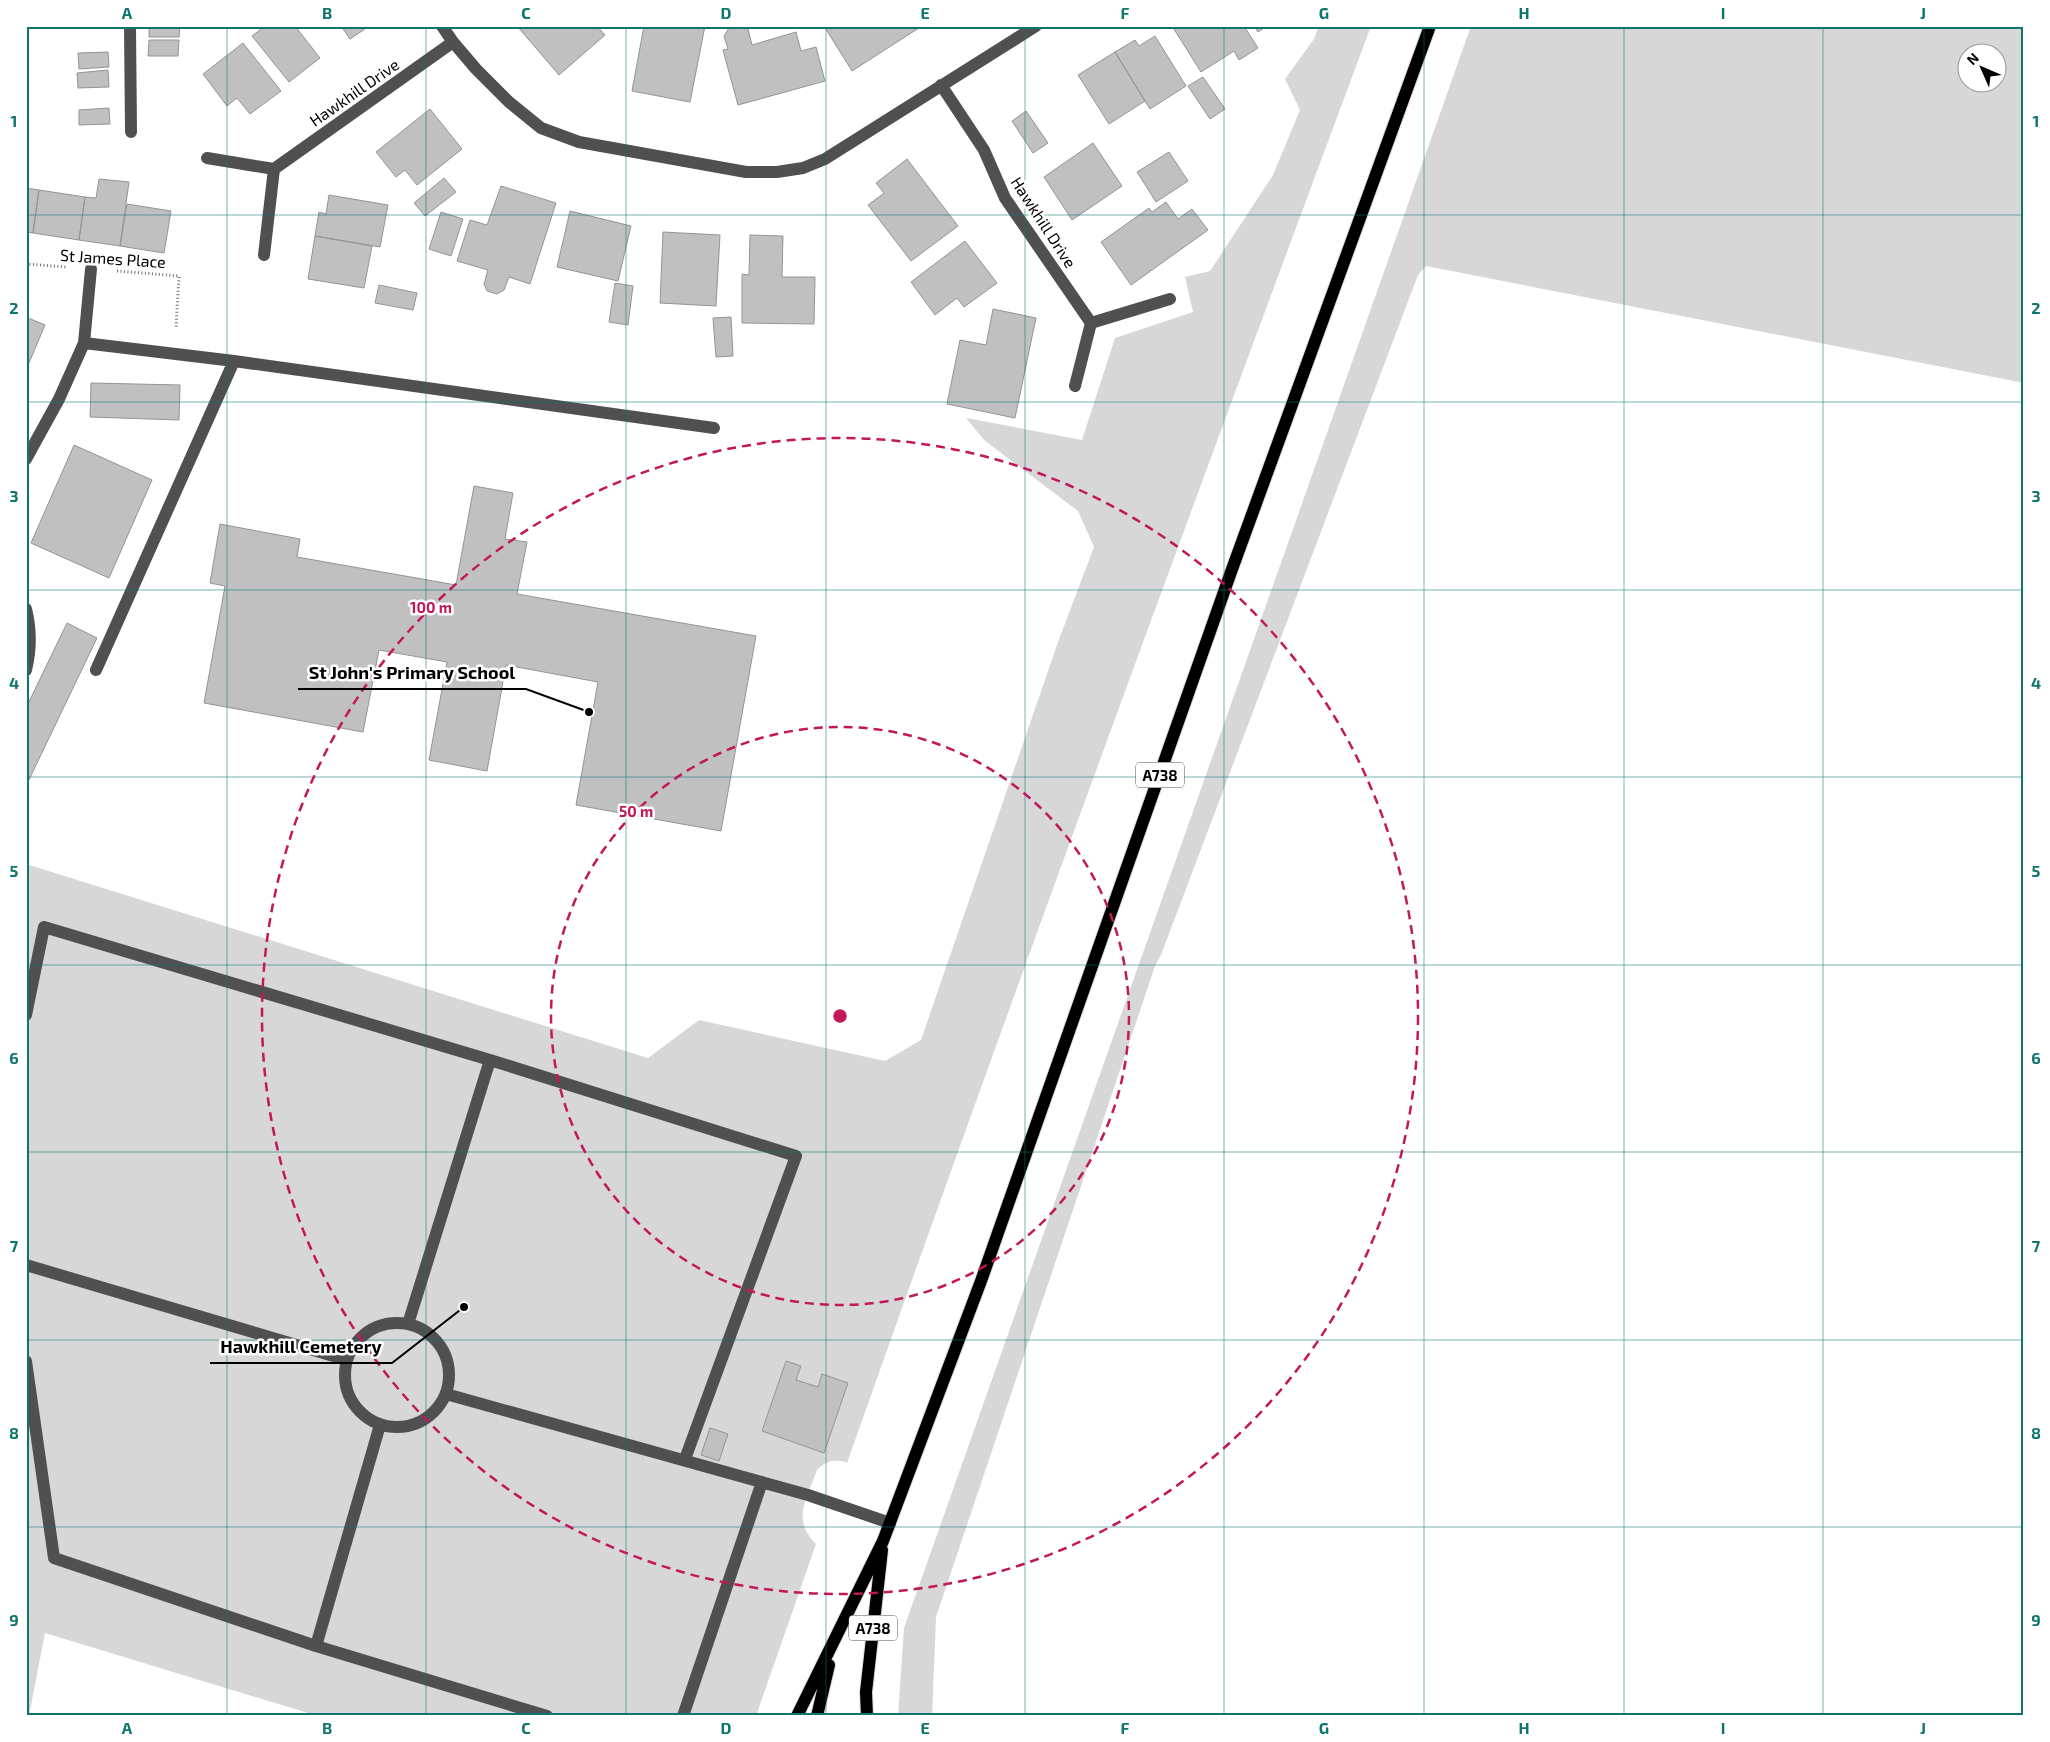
<svg xmlns="http://www.w3.org/2000/svg" width="2050" height="1742" font-family="'Exo 2',sans-serif">
	<style>
		.green { fill: #d7d7d7; fill-rule: evenodd }
		.building { fill: #c0c0c0; stroke: #949494 }
		.lines { fill: none; stroke-linecap: round; stroke-linejoin: round }
		.major-casing { stroke: #dbdbdb; stroke-width: 14 }
		.path { stroke: #727272; stroke-width: 3; stroke-dasharray: 1 2.5; stroke-linecap: butt }
		.minor { stroke: #505050; stroke-width: 12 }
		.major { stroke: #000; stroke-width: 12 }
		.grid { fill: none; stroke: #0f766e; stroke-width: 1; stroke-opacity: 0.55 }
		.ring { fill: none; stroke: #c2185b; stroke-width: 2.5; stroke-dasharray: 9 6 }
		.labels { text-anchor: middle; dominant-baseline: central; stroke-width: 5; stroke-linejoin: round; paint-order: stroke }
		.shield { fill: #fff; stroke: #4c4c4c; stroke-width: 1 }
		.shield-label { font-size: 15px; font-weight: bold; fill: #000 }
		.street-label { font-size: 16px; fill: #000; stroke: #fff }
		.centre { fill: #c2185b; stroke: #fff; stroke-width: 2.5 }
		.ring-label { font-size: 15px; text-anchor: middle; font-weight: bold; fill: #c2185b; stroke: #fff; stroke-width: 5; stroke-linejoin: round; paint-order: stroke }
		.leader { fill: none; stroke: #000; stroke-width: 2 }
		.callout-dot { fill: #000; stroke: #fff; stroke-width: 2 }
		.callout-label { font-size: 18px; text-anchor: middle; font-weight: bold; fill: #000; stroke: #fff; stroke-width: 5; stroke-linejoin: round; paint-order: stroke }
		.neatline { fill: none; stroke: #0f766e; stroke-width: 2 }
		.grid-label { font-size: 16px; text-anchor: middle; font-weight: bold; fill: #0f766e }
	</style>
	<rect width="100%" height="100%" fill="#fff"/>
	<!-- green -->
	<path class="green" d="M1319,26H1371C1193,504 1017,982 847,1463C836,1458 826,1461 817,1470C807,1498 791,1519 816,1544L756,1716H318L45,1633L29,1716H26V864L648,1058L699,1020L885,1061L921,1040L1058,642L1094,547L1078,511L984,440L966,418L1082,440L1115,338L1193,312L1185,277L1210,271L1273,175L1300,110L1285,79L1314,39Z
		M1471,26H2024V383L1426,266L1418,275L1161,955L1155,966L936,1617L932,1716H898L904,1628ZM1968,52H1998V82H1968Z"/>
	<!-- building -->
	<path class="building" d="M149,26H180L179,37H149Z
		M265,26H295L320,58L289,82L252,36Z
		M341,26H363L365,29L350,39Z
		M517,26H597L605,35L559,75Z
		M644,26H705L690,102L632,91Z
		M735,26L748,29L752,45L796,32L801,51L816,47L825,81L738,105L723,50L728,49L724,36L729,28Z
		M824,26H922L852,71Z
		M1172,26H1244L1258,48L1239,60L1234,51L1201,72Z
		M1254,26H1267L1258,32Z
		M1155,36L1186,86L1150,109L1115,52L1135,40L1139,46Z
		M149,40H179L178,56H148Z
		M243,43L281,91L250,114L237,98L227,106L203,74Z
		M108,52L109,67L79,69L78,53Z
		M1115,52L1145,101L1109,124L1078,75Z
		M108,70L109,87L78,88L77,73Z
		M1203,77L1225,109L1210,119L1188,86Z
		M109,108L110,124L79,125V110Z
		M430,109L462,149L417,185L405,170L396,177L376,152Z
		M1026,111L1048,143L1033,153L1012,121Z
		M1093,143L1122,186L1072,220L1044,177Z
		M1169,152L1188,181L1156,202L1137,172Z
		M907,159L958,226L911,261L868,205L884,193L876,183Z
		M444,178L456,192L425,216L414,203Z
		M99,179L129,182L120,246L79,240L85,197L96,198Z
		M501,186L556,203L530,284L509,277L504,290L497,294L487,291L484,284L488,270L457,261L470,220L487,225Z
		M26,188L39,190L33,233L26,232Z
		M39,190L85,197L79,240L33,233Z
		M329,195L388,205L380,247L315,236L319,212L326,214Z
		M1166,202L1178,219L1192,209L1208,230L1131,285L1101,242L1149,208L1152,212Z
		M127,204L171,211L164,253L120,246Z
		M570,211L631,226L618,281L557,267Z
		M441,212L463,219L451,256L429,249Z
		M663,232L720,235L716,306L660,303Z
		M750,235L783,236L782,277H815L814,324L742,323V274L749,275Z
		M315,236L372,246L364,288L308,279Z
		M965,241L997,283L964,307L957,298L935,315L911,282Z
		M615,283L633,286L628,325L609,322Z
		M379,285L417,293L413,310L375,303Z
		M993,309L1036,318L1015,418L947,404L960,340L986,345Z
		M26,317L45,325L26,370Z
		M731,317L733,356L716,357L713,318Z
		M91,383L180,385L179,420L90,417Z
		M74,445L152,480L109,578L31,543Z
		M474,486L513,493L505,539L527,542L517,594L756,636L721,831L576,805L598,682L506,665L487,771L429,760L447,662L379,650L363,732L204,703L225,586L210,583L220,524L300,539L297,557L456,585Z
		M67,623L97,638L26,786V708Z
		M786,1361L801,1366L796,1380L818,1387L822,1374L848,1383L824,1453L762,1431Z
		M710,1428L728,1434L719,1461L701,1455Z"/>
	<g class="lines">
		<!-- major casing -->
		<g class="major-casing">
			<path id="major" d="M797,1716L883,1541L981,1281L1231,572L1430,26
				M817,1716L829,1665
				M867,1716L866,1692L882,1550"/>
		</g>
		<!-- path -->
		<path class="path" d="M26,264L66,267
			M117,271L179,276L176,327"/>
		<!-- minor -->
		<path class="minor" d="M130,26L131,132
			M442,26L453,42L476,69L509,102L541,128L579,142L746,172H777L803,168L825,159L1036,26
			M941,85L984,150L1005,198L1091,323
			M207,158L274,169L264,255
			M274,169L453,42
			M84,343L234,361L714,428
			M1075,386L1091,323L1170,299
			M26,459L59,399L84,343L91,269
			M26,609C31,629 31,650 26,670
			M96,670L234,361
			M26,1015L44,927L490,1060
			M26,1265L347,1360
			M345 1375a52 52 0 1 1 104 0a52 52 0 1 1-104 0Z
			M408,1324L490,1060L796,1156L685,1459
			M26,1361L54,1558L316,1646L380,1425
			M446,1394L808,1495L890,1523
			M316,1646L547,1716
			M683,1716L762,1482"/>
		<!-- major -->
		<use href="#major" class="major"/>
	</g>
	<!-- grid -->
	<path class="grid" d="M227,26V1716M426,26V1716M626,26V1716M826,26V1716M1025,26V1716M1224,26V1716M1424,26V1716M1624,26V1716M1823,26V1716M26,215H2024M26,402H2024M26,590H2024M26,777H2024M26,965H2024M26,1152H2024M26,1340H2024M26,1527H2024"/>
	<!-- distance rings -->
	<g class="ring">
		<circle cx="840" cy="1016" r="289"/>
		<circle cx="840" cy="1016" r="578"/>
	</g>
	<g class="labels">
		<!-- shield labels -->
		<g class="shield">
			<rect x="1136" y="762.5" width="48" height="25" rx="4"/>
			<rect x="849" y="1615.5" width="48" height="25" rx="4"/>
		</g>
		<g class="shield-label">
			<text x="1160" y="775">A738</text>
			<text x="873" y="1628">A738</text>
		</g>
		<!-- street labels -->
		<g class="street-label">
			<text transform="translate(354 92) rotate(-35)">Hawkhill Drive</text>
			<text transform="translate(1044 222) rotate(57)">Hawkhill Drive</text>
			<text transform="translate(113 258) rotate(4)">St James Place</text>
		</g>
	</g>
	<circle cx="840" cy="1016" r="8" class="centre"/>
	<g class="ring-label">
		<text x="431" y="613">100 m</text>
		<text x="636" y="817">50 m</text>
	</g>
	<!-- callouts -->
	<path class="leader" d="M589 712L526 689H298M464 1307L392 1363H210"/>
	<g class="callout-dot">
		<circle cx="589" cy="712" r="5"/>
		<circle cx="464" cy="1307" r="5"/>
	</g>
	<g class="callout-label">
		<text x="412" y="679">St John's Primary School</text>
		<text x="301" y="1353">Hawkhill Cemetery</text>
	</g>
	<!-- border -->
	<rect width="2050" height="1742" fill="none" stroke="#ffffff" stroke-width="55"/>
	<!-- north arrow -->
	<g transform="translate(1982 68) rotate(315)"><circle r="24" fill="#ffffff" stroke="#999999"/>
	<path d="M0-4L9 19L0 12L-9 19Z" fill="#000000"/>
	<text y="-8" font-size="14" font-weight="bold" text-anchor="middle" fill="#000000">N</text>
	</g>
	<rect x="28" y="28" width="1994" height="1686" class="neatline"/>
	<g class="grid-label">
		<text x="127" y="19">A</text>
		<text x="327" y="19">B</text>
		<text x="526" y="19">C</text>
		<text x="726" y="19">D</text>
		<text x="925" y="19">E</text>
		<text x="1125" y="19">F</text>
		<text x="1324" y="19">G</text>
		<text x="1524" y="19">H</text>
		<text x="1723" y="19">I</text>
		<text x="1923" y="19">J</text>
		<text x="14" y="127">1</text>
		<text x="2036" y="127">1</text>
		<text x="14" y="314">2</text>
		<text x="2036" y="314">2</text>
		<text x="14" y="502">3</text>
		<text x="2036" y="502">3</text>
		<text x="14" y="689">4</text>
		<text x="2036" y="689">4</text>
		<text x="14" y="877">5</text>
		<text x="2036" y="877">5</text>
		<text x="14" y="1064">6</text>
		<text x="2036" y="1064">6</text>
		<text x="14" y="1252">7</text>
		<text x="2036" y="1252">7</text>
		<text x="14" y="1439">8</text>
		<text x="2036" y="1439">8</text>
		<text x="14" y="1626">9</text>
		<text x="2036" y="1626">9</text>
		<text x="127" y="1734">A</text>
		<text x="327" y="1734">B</text>
		<text x="526" y="1734">C</text>
		<text x="726" y="1734">D</text>
		<text x="925" y="1734">E</text>
		<text x="1125" y="1734">F</text>
		<text x="1324" y="1734">G</text>
		<text x="1524" y="1734">H</text>
		<text x="1723" y="1734">I</text>
		<text x="1923" y="1734">J</text>
	</g>
</svg>
